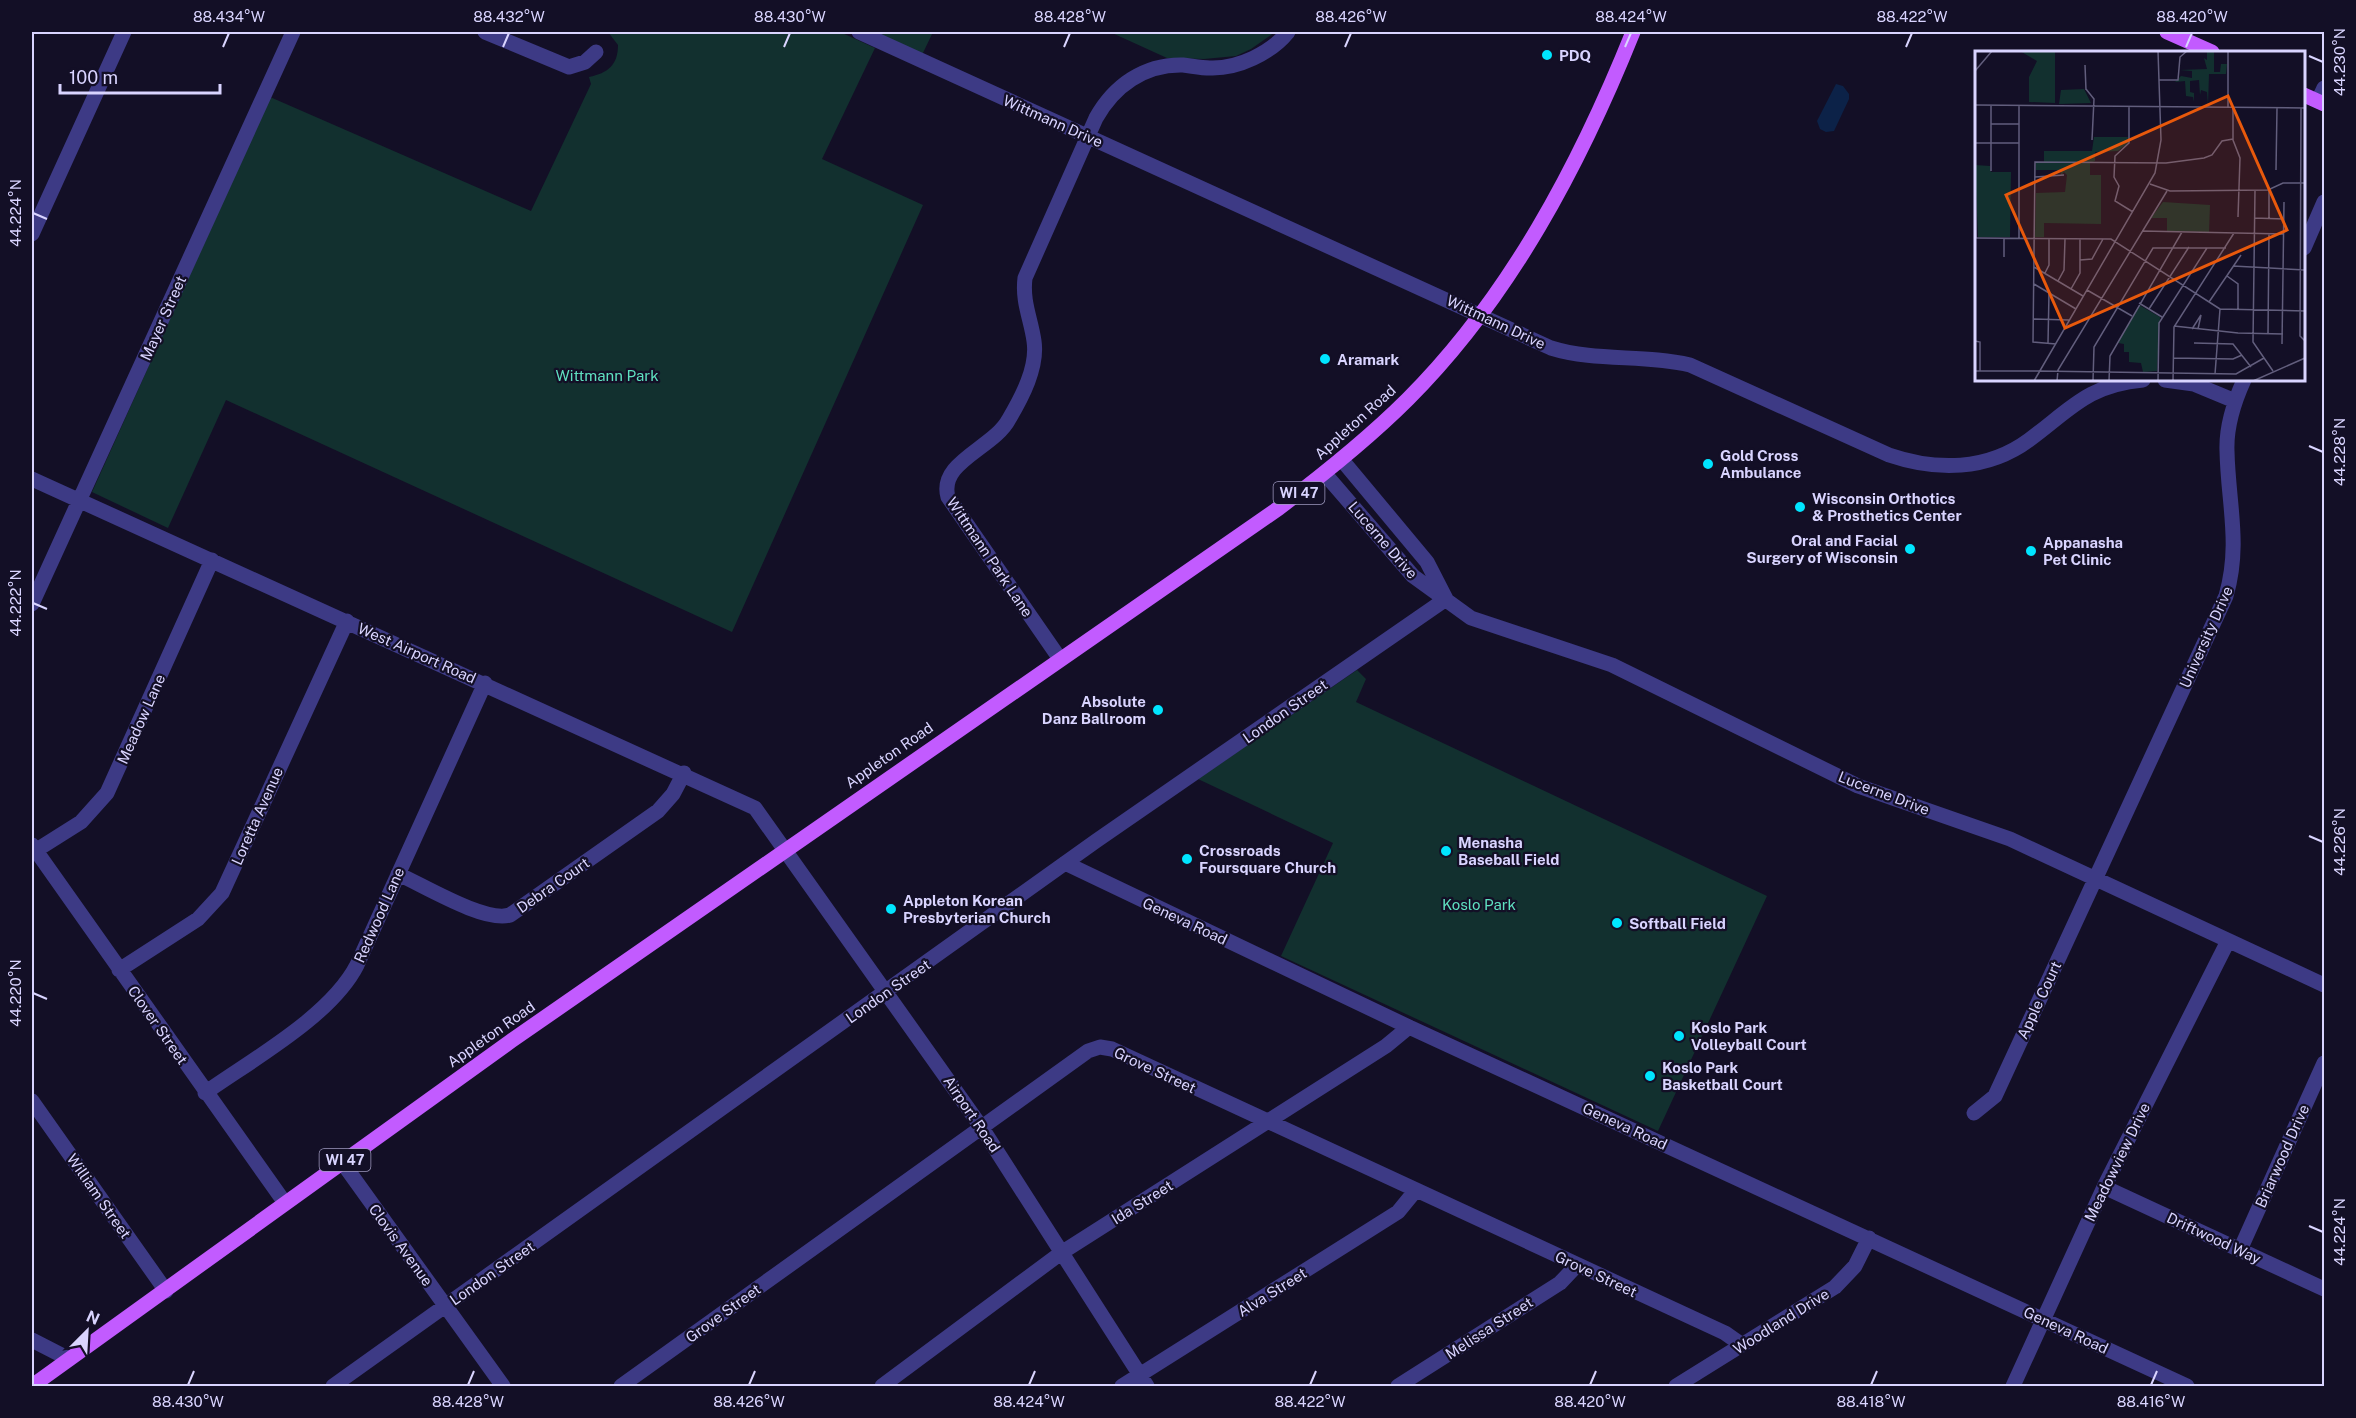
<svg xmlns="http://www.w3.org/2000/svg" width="2356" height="1418" font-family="'Public Sans',sans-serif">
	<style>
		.green { fill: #12302f }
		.water { fill: #0c2248 }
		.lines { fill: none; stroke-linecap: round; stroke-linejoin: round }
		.minor { stroke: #3d3a85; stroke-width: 15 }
		.major { stroke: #c25bff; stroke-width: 15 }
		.ticks { fill: none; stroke: #d9d4ff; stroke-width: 2 }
		.poi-dot { fill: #00e5ff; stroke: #130f26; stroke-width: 2 }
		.labels { text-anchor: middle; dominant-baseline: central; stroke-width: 4.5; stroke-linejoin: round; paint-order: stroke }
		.shield { fill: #130f26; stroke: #9e99be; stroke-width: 1.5 }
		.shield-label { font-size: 14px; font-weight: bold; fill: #d9d4ff }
		.poi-label { font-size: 15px; font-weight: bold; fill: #d9d4ff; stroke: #130f26; text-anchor: start }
		.street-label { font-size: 15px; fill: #d9d4ff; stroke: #130f26 }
		.park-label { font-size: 15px; fill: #5fe0c0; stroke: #130f26 }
		.inset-road { fill: none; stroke: #625e7d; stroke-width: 1.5 }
		.view { fill: #e8590c; fill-opacity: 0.15; stroke: #e8590c; stroke-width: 3 }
		.inset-edge { fill: none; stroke: #d9d4ff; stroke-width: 3 }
		.neatline { fill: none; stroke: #d9d4ff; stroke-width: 2 }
		.ticks-label { font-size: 15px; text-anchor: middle; fill: #d9d4ff }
	</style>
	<rect width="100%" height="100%" fill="#130f26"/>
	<!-- green -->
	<path class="green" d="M608,32H840L875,48L822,159L923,205L732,632L226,400L168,528L92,492L270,97L531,211L591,84L589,77C608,73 618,65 618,45Z
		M872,32H933L922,55Z
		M1110,32H1275L1251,49L1236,56L1204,59L1167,58Z
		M1357,670L1366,679L1356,702L1767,896L1658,1131L1281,956L1333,843L1198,779Z"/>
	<!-- water -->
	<path class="water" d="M1836,84L1843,86L1849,94V99L1834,131L1826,132L1820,129L1817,121Z"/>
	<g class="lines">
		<!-- minor -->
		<path class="minor" d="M485,32L569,67L585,62L596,52
			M859,32L1551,348C1596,362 1644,354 1690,365L1889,455C1936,471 1987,471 2029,440C2070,410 2087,385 2143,380
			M2318,101L2324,88
			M32,234L124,32
			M2304,248L2324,202
			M2165,380L2194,384L2235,401
			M1342,460L1427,562L1446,599
			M1325,474L1413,576L1471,618L1612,665L1858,786L2010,839L2324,985
			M32,479L755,808L982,1128L1147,1386
			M32,604L293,32
			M1060,659L948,497C938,462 994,448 1009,419C1022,397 1038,367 1034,341C1031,319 1022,302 1025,278L1096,118C1114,86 1144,64 1183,65C1192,66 1201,68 1210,68C1238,69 1271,53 1288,32
			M32,845L285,1203
			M35,851L81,822L107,793L212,560
			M1065,863L1409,1027L2187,1386
			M398,874C423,885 485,923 510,915L658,811L673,794L684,773
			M119,970L198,919L222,893L347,621
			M205,1093C253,1059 331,1016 357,965L485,683
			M32,1101L166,1291
			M1974,1113L1995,1096L2226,596C2241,544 2228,503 2227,451C2226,426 2234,402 2244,380
			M342,1162L503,1386
			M2104,1187L2324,1289
			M2240,1250L2324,1063
			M32,1340L69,1359
			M333,1386L1096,841L1446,599
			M621,1386L1088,1051L1100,1047L1112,1049L1725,1333L1742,1345
			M882,1386L1061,1253L1386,1046L1409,1027
			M1122,1386L1398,1212L1416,1190
			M1398,1386L1560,1283L1577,1265
			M1676,1386L1835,1287L1855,1266L1869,1238
			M2013,1386L2104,1187L2228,941"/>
		<!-- major -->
		<path class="major" d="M2167,32L2212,52
			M2304,95L2324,104
			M32,1386L511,1041L1279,508C1324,474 1368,439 1408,399C1510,297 1580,164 1633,32"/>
	</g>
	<!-- ticks -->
	<path class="ticks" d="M223,47L229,33M503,47L509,33M784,47L790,33M1064,47L1070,33M1345,47L1351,33M1625,47L1631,33M1906,47L1912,33M2186,47L2192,33M2309,56L2323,62M33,213L47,219M2309,446L2323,452M33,603L47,609M2309,836L2323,842M33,993L47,999M2309,1226L2323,1232M188,1385L194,1371M468,1385L474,1371M749,1385L755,1371M1029,1385L1035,1371M1310,1385L1316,1371M1590,1385L1596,1371M1871,1385L1877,1371M2151,1385L2157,1371"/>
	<!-- markers -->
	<g class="poi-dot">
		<circle cx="1547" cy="55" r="6"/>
		<circle cx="1325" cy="359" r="6"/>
		<circle cx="1708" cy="464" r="6"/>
		<circle cx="1800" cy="507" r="6"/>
		<circle cx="1910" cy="549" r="6"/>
		<circle cx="2031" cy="551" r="6"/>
		<circle cx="1158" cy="710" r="6"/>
		<circle cx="1446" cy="851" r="6"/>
		<circle cx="1187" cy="859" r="6"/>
		<circle cx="891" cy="909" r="6"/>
		<circle cx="1617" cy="923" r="6"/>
		<circle cx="1679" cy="1036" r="6"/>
		<circle cx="1650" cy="1076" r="6"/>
	</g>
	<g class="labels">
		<!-- shield labels -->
		<g class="shield">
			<rect x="1273.5" y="482" width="51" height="22" rx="4.5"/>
			<rect x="319.5" y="1149" width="51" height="22" rx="4.5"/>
		</g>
		<g class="shield-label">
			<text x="1299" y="493">WI 47</text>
			<text x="345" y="1160">WI 47</text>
		</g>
		<!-- poi labels -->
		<g class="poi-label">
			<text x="1559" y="55">PDQ</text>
			<text x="1337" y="359">Aramark</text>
			<text x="1720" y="455">Gold Cross<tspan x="1720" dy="17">Ambulance</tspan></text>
			<text x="1812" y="498">Wisconsin Orthotics<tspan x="1812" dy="17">&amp; Prosthetics Center</tspan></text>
			<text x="1898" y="540" text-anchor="end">Oral and Facial<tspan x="1898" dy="17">Surgery of Wisconsin</tspan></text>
			<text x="2043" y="542">Appanasha<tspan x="2043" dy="17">Pet Clinic</tspan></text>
			<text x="1146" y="701" text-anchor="end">Absolute<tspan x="1146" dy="17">Danz Ballroom</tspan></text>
			<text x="1458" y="842">Menasha<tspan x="1458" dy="17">Baseball Field</tspan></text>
			<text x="1199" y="850">Crossroads<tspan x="1199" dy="17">Foursquare Church</tspan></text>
			<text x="903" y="900">Appleton Korean<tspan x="903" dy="17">Presbyterian Church</tspan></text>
			<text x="1629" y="923">Softball Field</text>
			<text x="1691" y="1027">Koslo Park<tspan x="1691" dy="17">Volleyball Court</tspan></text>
			<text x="1662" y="1067">Koslo Park<tspan x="1662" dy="17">Basketball Court</tspan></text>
		</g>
		<!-- street labels -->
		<g class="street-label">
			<text transform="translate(1053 121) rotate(24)">Wittmann Drive</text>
			<text transform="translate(163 318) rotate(-66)">Mayer Street</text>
			<text transform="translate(1496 322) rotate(25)">Wittmann Drive</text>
			<text transform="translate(1355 422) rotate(-42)">Appleton Road</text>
			<text transform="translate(1383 540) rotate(49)">Lucerne Drive</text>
			<text transform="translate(990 557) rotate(56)">Wittmann Park Lane</text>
			<text transform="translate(2206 637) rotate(-66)">University Drive</text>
			<text transform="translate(417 653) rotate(24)">West Airport Road</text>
			<text transform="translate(1285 711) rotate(-35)">London Street</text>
			<text transform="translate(141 719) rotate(-66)">Meadow Lane</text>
			<text transform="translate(889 755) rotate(-35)">Appleton Road</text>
			<text transform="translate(1884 793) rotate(21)">Lucerne Drive</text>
			<text transform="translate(257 816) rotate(-66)">Loretta Avenue</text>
			<text transform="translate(553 885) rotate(-35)">Debra Court</text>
			<text transform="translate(379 915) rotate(-66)">Redwood Lane</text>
			<text transform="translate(1185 921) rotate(25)">Geneva Road</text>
			<text transform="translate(888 991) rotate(-35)">London Street</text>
			<text transform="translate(2039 1000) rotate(-65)">Apple Court</text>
			<text transform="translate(158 1025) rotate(55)">Clover Street</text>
			<text transform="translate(491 1034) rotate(-35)">Appleton Road</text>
			<text transform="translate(1155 1070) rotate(25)">Grove Street</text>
			<text transform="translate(972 1114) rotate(56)">Airport Road</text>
			<text transform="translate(1625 1126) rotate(25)">Geneva Road</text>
			<text transform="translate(2282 1156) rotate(-66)">Briarwood Drive</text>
			<text transform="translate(2117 1162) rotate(-64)">Meadowview Drive</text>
			<text transform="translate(99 1196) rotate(55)">William Street</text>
			<text transform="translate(1142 1202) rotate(-32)">Ida Street</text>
			<text transform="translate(2214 1238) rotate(25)">Driftwood Way</text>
			<text transform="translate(401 1245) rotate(54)">Clovis Avenue</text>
			<text transform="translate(492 1273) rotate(-35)">London Street</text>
			<text transform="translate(1596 1274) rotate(25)">Grove Street</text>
			<text transform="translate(1272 1292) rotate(-32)">Alva Street</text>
			<text transform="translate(723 1313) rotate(-36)">Grove Street</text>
			<text transform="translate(1781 1321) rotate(-32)">Woodland Drive</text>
			<text transform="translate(1489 1328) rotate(-33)">Melissa Street</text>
			<text transform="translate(2066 1330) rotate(25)">Geneva Road</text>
		</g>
		<!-- park labels -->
		<g class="park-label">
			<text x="607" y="375">Wittmann Park</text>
			<text x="1479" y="904">Koslo Park</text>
		</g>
	</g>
	<!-- overview -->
	<g transform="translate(1975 51)">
		<rect width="330" height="330" fill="#130f26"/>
		<path d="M45,0H80V52L54,51V26L62,10ZM232,0H239V21H245L246,13H252L251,23H234L233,54L232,41L226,39L225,44L224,29L215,30V41L219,42V51L218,46L211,45L210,30L200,31L206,25L217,27V20L205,19L232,18L229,7L232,9ZM109,38L116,52L84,53L86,39ZM119,86H153V92L143,100L120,101V110L115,112V124H126V173L69,172V186H60L61,142L90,141L92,124L89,121L86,125V119H61V112L69,111V100H117ZM0,114L15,115L16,121H36L35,186H3ZM188,151L235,154L234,181L192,180V167H176ZM164,254L185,266L182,320L168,321L166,312L154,311V301H149V293L143,292Z" fill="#12302f"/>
		<path class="inset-road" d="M253,0V56M110,14L111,39M0,20L17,0M184,29H203L205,6L212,0M111,38L119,48L117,89M0,54L330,57M154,55V92L140,105L139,126L144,135L140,150L158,161M258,56V89L265,107L263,166M326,57L325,285L330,290M16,73H44M0,92H44M301,119L302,57M16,120V54M60,126L89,124M0,133L1,187M175,133L195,140L293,139L308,132H330M280,139L278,291L298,320M279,167L309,168M294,168V139M167,180L309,183M0,187L136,188L245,258M44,187V54M29,206V187M105,209L117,208L128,188M258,215L330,219M59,216L108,245M70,222L74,214V188M252,225L263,233V259M83,230L89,219L90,188M59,233L101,258M96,238L105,222V188M112,239L157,265M234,251L266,204M164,252L187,266M174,258L214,196M245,258L330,260M59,268L94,269M199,275L263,282L308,283M217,278L226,264L223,278M293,283L294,183M0,290L5,291V320M73,292L74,242M219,292L258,293L276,316M81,293L58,291L60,111L191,112L229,107L237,104L247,90L258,88M307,293L309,151M198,307L258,308L267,304M0,320H64M64,320L261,323L289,307M240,323L245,258M59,330L180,122L186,89L183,0M82,330L83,319L192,140M118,330L119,296L178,197H251M134,330L135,305L207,181M183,330L184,272L232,197M198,330L199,276L259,182M278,330L330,307"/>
		<path class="view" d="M253,45L312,179L90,277L31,144Z"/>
		<rect width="330" height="330" class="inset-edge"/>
	</g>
	<!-- border -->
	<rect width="2356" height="1418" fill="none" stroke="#130f26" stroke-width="66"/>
	<!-- north arrow -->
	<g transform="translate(87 1331) rotate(24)" stroke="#130f26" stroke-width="4.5" paint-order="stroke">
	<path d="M0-4.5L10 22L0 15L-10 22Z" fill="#d9d4ff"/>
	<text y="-9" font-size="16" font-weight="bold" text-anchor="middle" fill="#d9d4ff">N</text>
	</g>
	<!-- scale -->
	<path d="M60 84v9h160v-9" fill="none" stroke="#d9d4ff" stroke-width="3"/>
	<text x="69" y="84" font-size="18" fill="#d9d4ff" stroke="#130f26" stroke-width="4.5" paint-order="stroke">100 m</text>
	<rect x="33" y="33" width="2290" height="1352" class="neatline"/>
	<g class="ticks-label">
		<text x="229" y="22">88.434°W</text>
		<text x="509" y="22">88.432°W</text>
		<text x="790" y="22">88.430°W</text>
		<text x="1070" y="22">88.428°W</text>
		<text x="1351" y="22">88.426°W</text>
		<text x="1631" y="22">88.424°W</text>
		<text x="1912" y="22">88.422°W</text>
		<text x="2192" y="22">88.420°W</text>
		<text transform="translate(2340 62) rotate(-90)" y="5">44.230°N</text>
		<text transform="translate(16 213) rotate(-90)" y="5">44.224°N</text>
		<text transform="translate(2340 452) rotate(-90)" y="5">44.228°N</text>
		<text transform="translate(16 603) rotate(-90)" y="5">44.222°N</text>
		<text transform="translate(2340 842) rotate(-90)" y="5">44.226°N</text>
		<text transform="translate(16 993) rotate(-90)" y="5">44.220°N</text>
		<text transform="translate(2340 1232) rotate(-90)" y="5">44.224°N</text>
		<text x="188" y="1407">88.430°W</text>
		<text x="468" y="1407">88.428°W</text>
		<text x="749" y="1407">88.426°W</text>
		<text x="1029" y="1407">88.424°W</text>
		<text x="1310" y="1407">88.422°W</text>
		<text x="1590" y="1407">88.420°W</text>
		<text x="1871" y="1407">88.418°W</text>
		<text x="2151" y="1407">88.416°W</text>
	</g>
</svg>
